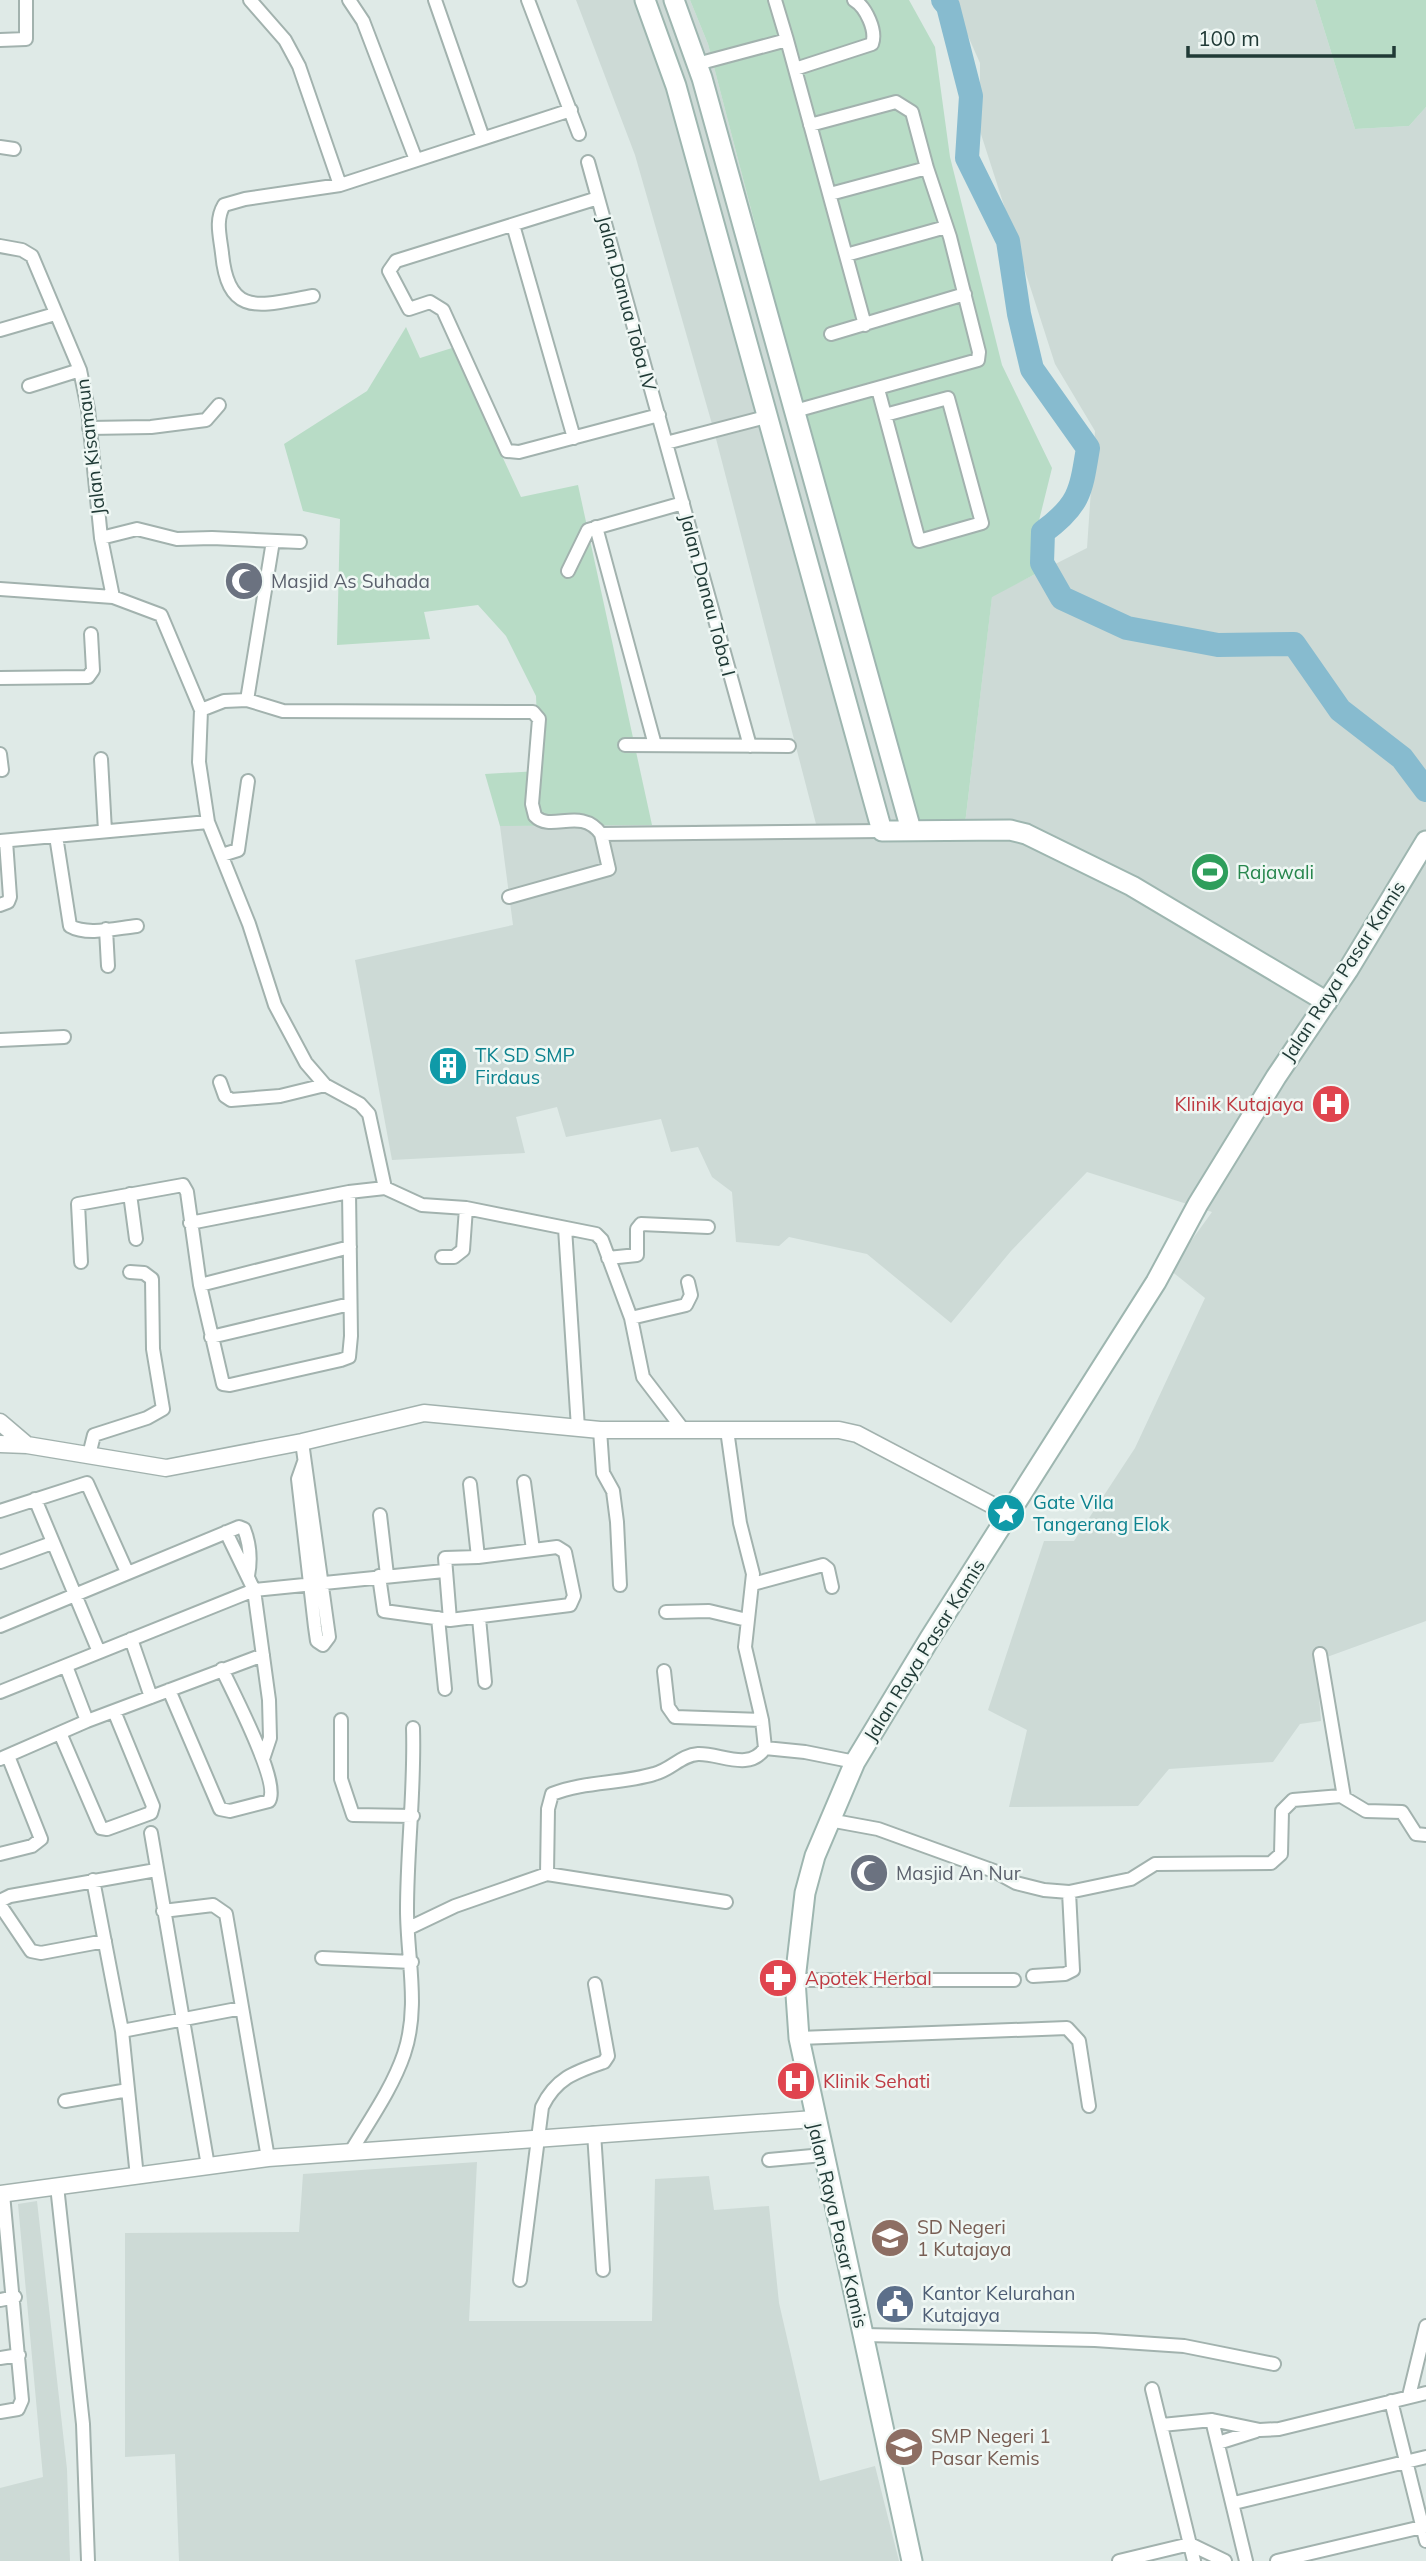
<svg xmlns="http://www.w3.org/2000/svg" width="1426" height="2561" font-family="Mulish,sans-serif">
	<style>
		.built { fill: #cddad6 }
		.green { fill: #b8dcc6 }
		.lines { fill: none; stroke-linecap: round; stroke-linejoin: round }
		.river { stroke: #87bbcf; stroke-width: 24 }
		.minor-casing { stroke: #a2b2ae; stroke-width: 16 }
		.tertiary-casing { stroke: #a2b2ae; stroke-width: 19 }
		.secondary-casing { stroke: #9eb6b0; stroke-width: 23 }
		.minor { stroke: #fff; stroke-width: 12 }
		.tertiary { stroke: #fff; stroke-width: 16 }
		.secondary { stroke: #fff; stroke-width: 19 }
		.labels { text-anchor: middle; dominant-baseline: central; stroke-width: 5; stroke-linejoin: round; paint-order: stroke }
		.street-label { font-size: 19px; fill: #203a36; stroke: #eff7f4 }
		.worship-label { font-size: 19px; fill: #5b616d; stroke: #eff7f4; text-anchor: start }
		.leisure-label { font-size: 19px; fill: #27864d; stroke: #eff7f4; text-anchor: start }
		.culture-label { font-size: 19px; fill: #0d838f; stroke: #eff7f4; text-anchor: start }
		.health-label { font-size: 19px; fill: #be3a42; stroke: #eff7f4; text-anchor: start }
		.education-label { font-size: 19px; fill: #785e54; stroke: #eff7f4; text-anchor: start }
		.service-label { font-size: 19px; fill: #4e5e75; stroke: #eff7f4; text-anchor: start }
	</style>
	<rect width="100%" height="100%" fill="#dfeae7"/>
	<!-- built -->
	<path class="built" d="M576,0H690L708,44L911,824H965L992,596L1087,548L1095,431L1055,364L980,131V63L952,0H1315L1355,129L1409,126L1426,107V1621L1316,1661L1321,1721L1300,1724L1273,1762L1169,1769L1138,1806L1009,1807L1027,1730L988,1710L1044,1541H1074L1135,1448L1205,1298L1170,1270L1212,1212L1087,1172L1011,1251L951,1323L867,1254L789,1237L779,1246L736,1242L732,1192L712,1177L698,1147L671,1152L661,1119L566,1137L557,1107L516,1117L525,1153L392,1160L355,960L513,925L500,826L816,824L714,431L635,155Z
		M477,2162L469,2321H652L655,2179L709,2176L714,2210L769,2206L779,2303L820,2481L875,2466L899,2561H179L175,2454L125,2457V2233L299,2232L303,2174Z
		M37,2201L67,2469L70,2561H0V2488L43,2477L18,2204Z"/>
	<!-- green -->
	<path class="green" d="M690,0H909L935,47L950,157L1002,365L1052,468L1032,549L1039,572L992,597L965,824H911L708,44Z
		M1315,0H1426V107L1409,126L1355,129Z
		M406,327L420,358L452,348L521,497L578,485L652,825L500,826L485,774L539,771L536,696L506,636L478,605L424,612L430,639L337,645L340,519L303,511L284,444L367,391Z"/>
	<g class="lines">
		<!-- river -->
		<path class="river" d="M943,0L948,6L971,96L967,158L1008,241L1019,314L1032,369L1088,448C1081,491 1080,505 1043,532L1042,563L1062,598L1127,628L1218,645L1294,644L1340,710L1402,758L1426,790"/>
		<!-- minor casing -->
		<g class="minor-casing">
			<path id="minor" d="M250,0L285,40L299,66L340,185
				M349,0L363,21L416,160
				M435,0L483,138
				M528,0L579,134
				M775,0L787,40
				M0,40L26,39V0
				M697,64L787,40L865,325
				M795,69L872,44C877,31 866,7 854,0
				M810,125L896,102L912,112L927,168L830,194
				M0,147L14,149
				M588,162L750,746
				M598,198L396,261L389,271L409,309L430,302L443,310L507,451L519,452L659,415
				M513,225L574,438
				M0,246L22,250L32,256L80,370L88,409L101,538L113,597
				M846,255L946,227
				M313,296C261,305 228,319 222,253C220,236 215,220 224,205L245,199L340,185L571,110
				M0,330L55,314
				M831,334L965,294
				M29,386L80,370
				M878,389L919,541L982,523L948,398L885,415
				M795,411L978,360L979,352L950,237L927,168
				M89,428L151,427L206,420L219,405
				M666,443L766,417
				M596,527L655,745
				M101,538L137,529L177,539L212,538L300,542
				M568,571L588,530L683,503
				M0,589L113,597L161,615L201,710L199,762L208,822L249,924L275,1005L306,1063L325,1085L360,1104L369,1114L385,1188
				M0,678L88,677L93,670L91,634
				M247,700L283,711L533,712L539,719L532,804L535,816C551,833 581,806 601,834
				M201,710L224,701L247,700L273,541
				M625,745L789,746
				M0,754L2,770
				M101,759L105,831
				M56,836L70,926C87,936 117,928 137,926
				M0,841L208,822
				M222,855L238,850L248,781
				M509,897L609,869L601,834L882,831
				M0,905L8,902L10,897L6,841
				M106,929L108,966
				M0,1040L64,1037
				M220,1082L225,1096L231,1100L280,1096L325,1085
				M385,1188L422,1205L466,1208L596,1234L602,1240L631,1318L643,1377L682,1428
				M130,1194L136,1239
				M190,1223L349,1192L385,1188
				M565,1228L578,1428
				M442,1257H454L463,1250L466,1208
				M608,1258L637,1255V1229L641,1224L708,1227
				M81,1262L78,1204L183,1185L187,1192L200,1285L223,1384L230,1385L341,1360L349,1357L351,1336L349,1192
				M200,1285L350,1247
				M631,1318L686,1305L691,1295L688,1282
				M211,1337L350,1304
				M600,1430L603,1473L613,1491L617,1522L620,1585
				M302,1442L329,1637L323,1645L317,1641L315,1627L298,1479L304,1462
				M89,1455L94,1435L147,1418L163,1409L153,1349L152,1279L144,1273L130,1272
				M524,1482L533,1550
				M470,1484L478,1557
				M35,1499L99,1652
				M0,1511L87,1483L127,1572
				M380,1515L387,1575
				M226,1532L254,1590L269,1700L270,1738L263,1759
				M0,1562L52,1543
				M379,1576L384,1611L450,1620L570,1605L574,1596L565,1552L557,1547L478,1557L445,1558L450,1620
				M753,1584L823,1565L828,1569L832,1587
				M666,1612L709,1611L747,1620
				M438,1618L445,1689
				M479,1618L485,1682
				M0,1626L239,1527L244,1529C250,1544 251,1560 248,1576
				M131,1639L151,1697
				M1320,1654L1344,1797
				M66,1666L87,1721
				M664,1671L668,1707L675,1717L762,1720
				M169,1690L220,1809L230,1811L269,1801C281,1783 232,1691 222,1669
				M0,1692L254,1590L444,1571
				M341,1720V1779L353,1815L413,1816
				M60,1733L101,1828L107,1829L151,1813L153,1806L114,1711
				M765,1748L805,1752L855,1762
				M0,1759L87,1721L263,1655
				M829,1820L878,1829L994,1871L1016,1883L1044,1890L1069,1892L1131,1879L1155,1864L1271,1863L1281,1854L1282,1811L1293,1800L1341,1796L1366,1811L1402,1812L1416,1834L1426,1835
				M151,1833L208,2166
				M0,1854L32,1846L41,1839L8,1756
				M547,1874L548,1809L552,1794C584,1781 621,1784 654,1774C671,1770 681,1755 698,1754C720,1753 749,1772 765,1748L762,1720L745,1647L753,1574L740,1523L727,1430
				M93,1880L122,2031L137,2177
				M0,1901L10,1896L156,1870
				M0,1905L31,1951L41,1953L105,1941
				M163,1911L213,1905L226,1914L268,2158
				M409,1928L455,1906L547,1874L726,1902
				M322,1958L412,1962
				M1033,1976L1065,1974L1073,1970L1069,1892
				M795,1980H1014
				M122,2031L242,2008
				M799,2038L1067,2028L1079,2041L1089,2106
				M65,2101L128,2090
				M594,2133L603,2270
				M350,2153C369,2121 392,2089 404,2054C420,2007 407,1958 407,1910C407,1849 415,1789 413,1728
				M769,2160L823,2155
				M57,2186L83,2424L88,2561
				M520,2280L542,2107C556,2078 575,2072 604,2062L608,2056L595,1984
				M0,2300L15,2297
				M863,2335L1095,2340L1184,2346L1274,2364
				M0,2358L19,2355
				M1152,2389L1194,2561
				M1409,2396L1426,2326
				M1391,2401L1426,2541
				M0,2412L18,2409L22,2400L3,2194
				M1212,2420L1246,2561
				M1162,2425L1212,2420L1260,2430L1279,2429L1426,2393
				M1218,2443L1256,2431
				M1234,2503L1426,2457
				M1119,2561L1190,2544L1225,2561
				M1277,2561L1426,2526"/>
		</g>
		<!-- tertiary casing -->
		<g class="tertiary-casing">
			<path id="tertiary" d="M0,1422L27,1445
				M0,1444L27,1445L166,1468L302,1442L424,1413L600,1430H839L857,1434L1009,1514
				M0,2194L268,2158L814,2119"/>
		</g>
		<!-- secondary casing -->
		<g class="secondary-casing">
			<path id="secondary" d="M645,0L676,86L882,831L1010,830L1026,834L1132,886L1327,1002
				M674,0L702,78L911,830
				M912,2561L799,2038L795,1980L805,1893L815,1856L855,1762L930,1638L1156,1282L1198,1204L1276,1077L1348,970L1426,841"/>
		</g>
		<!-- minor -->
		<use href="#minor" class="minor"/>
		<!-- tertiary -->
		<use href="#tertiary" class="tertiary"/>
		<!-- secondary -->
		<use href="#secondary" class="secondary"/>
	</g>
	<!-- icons -->
	<defs>
		<g id="mosque-disc" transform="scale(2.0125)"><circle r="9.5" fill="#6b7280" stroke="#eff7f4"/><path d="M3.5-4.9A6 6 0 1 0 3.5 4.9A5 5 0 1 1 3.5-4.9Z" fill="#fff"/></g>
		<g id="stadium-disc" transform="scale(2.0125)"><circle r="9.5" fill="#2e9e5b" stroke="#eff7f4"/><path d="M0-5a6.5 5 0 1 0 0 10a6.5 5 0 1 0 0-10ZM-3.5-1.8h7v3.6h-7Z" fill="#fff"/></g>
		<g id="building-disc" transform="scale(2.0125)"><circle r="9.5" fill="#0f9aa8" stroke="#eff7f4"/><path d="M-4-6H4V6H1V3H-1V6H-4ZM-2.5-4.3h1.7v1.8h-1.7ZM.8-4.3h1.7v1.8H.8ZM-2.5-1h1.7V.8h-1.7ZM.8-1h1.7V.8H.8Z" fill="#fff"/></g>
		<g id="hospital-disc" transform="scale(2.0125)"><circle r="9.5" fill="#e0444e" stroke="#eff7f4"/><path d="M-5-5h3v3.5h4V-5h3V5h-3V1.5h-4V5h-3Z" fill="#fff"/></g>
		<g id="sight-disc" transform="scale(2.0125)"><circle r="9.5" fill="#0f9aa8" stroke="#eff7f4"/><path d="M0-6L1.8-2.2L6-1.7L2.9 1.2L3.7 5.4L0 3.3L-3.7 5.4L-2.9 1.2L-6-1.7L-1.8-2.2Z" fill="#fff"/></g>
		<g id="pharmacy-disc" transform="scale(2.0125)"><circle r="9.5" fill="#e0444e" stroke="#eff7f4"/><path d="M-2-6h4v4h4v4h-4v4h-4v-4h-4v-4h4Z" fill="#fff"/></g>
		<g id="school-disc" transform="scale(2.0125)"><circle r="9.5" fill="#8d6e63" stroke="#eff7f4"/><path d="M0-5L7-2L0 1L-7-2ZM-4 1L0 2.5L4 1V4Q0 6-4 4Z" fill="#fff"/></g>
		<g id="civic-disc" transform="scale(2.0125)"><circle r="9.5" fill="#5c6f8a" stroke="#eff7f4"/><path d="M-.6-6.5H3V-4.5H.6V-3L4-1V1h2V6H-6V1h2V-1L-.6-3ZM-1.2 2.5V6h2.4V2.5Z" fill="#fff"/></g>
	</defs>
	<g fill-rule="evenodd">
		<use href="#mosque-disc" x="244" y="581"/>
		<use href="#stadium-disc" x="1210" y="872"/>
		<use href="#building-disc" x="448" y="1066"/>
		<use href="#hospital-disc" x="1331" y="1104"/>
		<use href="#sight-disc" x="1006" y="1513"/>
		<use href="#mosque-disc" x="869" y="1873"/>
		<use href="#pharmacy-disc" x="778" y="1978"/>
		<use href="#hospital-disc" x="796" y="2081"/>
		<use href="#school-disc" x="890" y="2238"/>
		<use href="#civic-disc" x="895" y="2304"/>
		<use href="#school-disc" x="904" y="2447"/>
	</g>
	<g class="labels">
		<!-- street labels -->
		<g class="street-label">
			<text transform="translate(627 303) rotate(75)">Jalan Danua Toba IV</text>
			<text transform="translate(90 447) rotate(-97)">Jalan Kisamaun</text>
			<text transform="translate(708 595) rotate(75)">Jalan Danau Toba I</text>
			<text transform="translate(1343 971) rotate(-57)">Jalan Raya Pasar Kamis</text>
			<text transform="translate(924 1650) rotate(-58)">Jalan Raya Pasar Kamis</text>
			<text transform="translate(838 2225) rotate(77)">Jalan Raya Pasar Kamis</text>
		</g>
		<!-- worship labels -->
		<g class="worship-label">
			<text x="271" y="581">Masjid As Suhada</text>
			<text x="896" y="1873">Masjid An Nur</text>
		</g>
		<!-- leisure labels -->
		<g class="leisure-label">
			<text x="1237" y="872">Rajawali</text>
		</g>
		<!-- culture labels -->
		<g class="culture-label">
			<text x="475" y="1055">TK SD SMP<tspan x="475" dy="22">Firdaus</tspan></text>
			<text x="1033" y="1502">Gate Vila<tspan x="1033" dy="22">Tangerang Elok</tspan></text>
		</g>
		<!-- health labels -->
		<g class="health-label">
			<text x="1304" y="1104" text-anchor="end">Klinik Kutajaya</text>
			<text x="805" y="1978">Apotek Herbal</text>
			<text x="823" y="2081">Klinik Sehati</text>
		</g>
		<!-- education labels -->
		<g class="education-label">
			<text x="917" y="2227">SD Negeri<tspan x="917" dy="22">1 Kutajaya</tspan></text>
			<text x="931" y="2436">SMP Negeri 1<tspan x="931" dy="22">Pasar Kemis</tspan></text>
		</g>
		<!-- service labels -->
		<g class="service-label">
			<text x="922" y="2293">Kantor Kelurahan<tspan x="922" dy="22">Kutajaya</tspan></text>
		</g>
	</g>
	<!-- scale -->
	<path d="M1188 46v10h206v-10" fill="none" stroke="#203a36" stroke-width="3.5"/>
	<text x="1198" y="46" font-size="21" fill="#203a36" stroke="#eff7f4" stroke-width="5" paint-order="stroke">100 m</text>
</svg>
